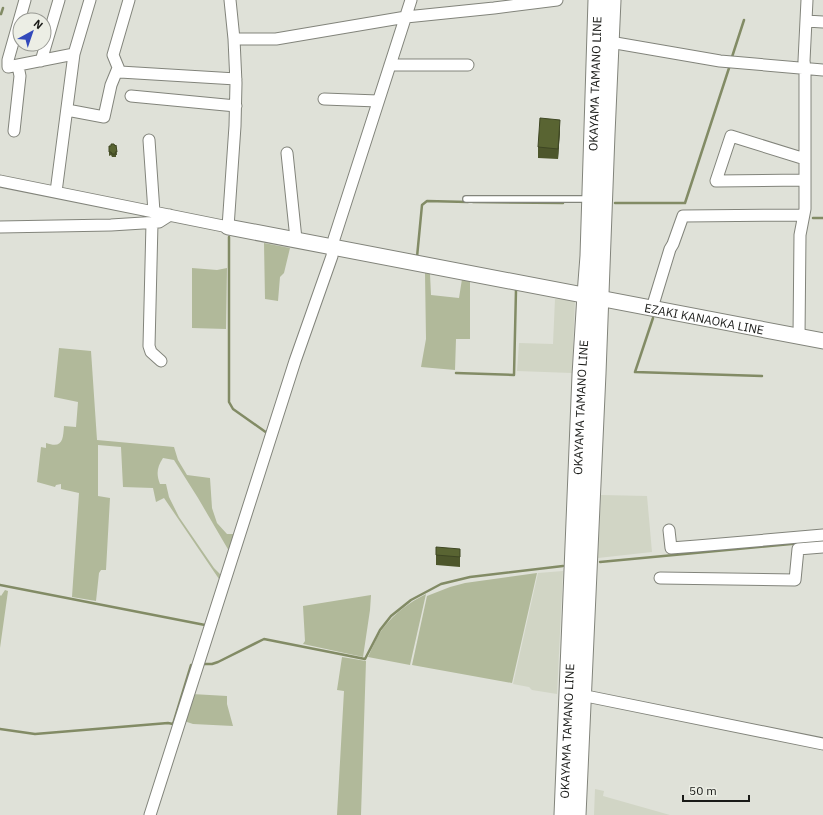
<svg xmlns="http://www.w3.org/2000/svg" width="823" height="815" font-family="'IBM Plex Sans',sans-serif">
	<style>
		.built { fill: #d1d5c5 }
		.green { fill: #b1b99a }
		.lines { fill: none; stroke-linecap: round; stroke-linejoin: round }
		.stream { stroke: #828b65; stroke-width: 2.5 }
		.lane-casing { stroke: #82847b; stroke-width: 8 }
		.street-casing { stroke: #82847b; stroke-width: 13 }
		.secondary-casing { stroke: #82847b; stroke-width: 17 }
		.primary-casing { stroke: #82847b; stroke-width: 19 }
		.lane { stroke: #fff; stroke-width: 5.5 }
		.street { stroke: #fff; stroke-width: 11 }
		.secondary { stroke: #fff; stroke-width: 15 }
		.primary { stroke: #fff; stroke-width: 17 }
		.wall { fill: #4d562b }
		.shaded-wall { fill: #3e4623 }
		.building { fill: #596432; stroke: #3e4623 }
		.labels { text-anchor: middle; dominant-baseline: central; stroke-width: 4; stroke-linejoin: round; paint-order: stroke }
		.street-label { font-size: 12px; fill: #191a17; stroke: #eceee5 }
	</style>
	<rect width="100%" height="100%" fill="#dfe1d8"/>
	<!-- built -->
	<path class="built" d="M555,299L575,300L572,373L517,371L519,343L553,344Z
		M601,495L647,496L652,552L598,558Z
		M563,571L557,694L532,690L529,687L513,684L538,573Z
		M595,789L604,791L603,796L670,815H594Z"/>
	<!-- green -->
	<path class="green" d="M264,243L290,248L284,273L280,277L278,301L265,299Z
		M192,268L217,270L227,268L226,329L192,328Z
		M425,273L430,274L431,295L459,298L462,279L470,281V339H456L455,370L421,367L426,339Z
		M59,348L91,351L97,440L174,447L178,460L187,475L210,478L212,508L217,523L227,534H234L229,551L198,498L174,460L163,458C157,467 156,474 160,484H166L169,497L179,517L214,568L221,575L219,579L164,498L156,502L153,488L123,487L121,447L98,445V496L110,498L106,570H101L99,573L96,601L72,597L79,493L61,489V484L56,485L55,487L37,482L41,447L46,448V443C63,449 63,439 64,426L76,427L78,402L54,397Z
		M537,573L512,683L412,665L427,596L450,587L465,583Z
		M5,590L8,591L0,648V595L1,596Z
		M426,594L410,665L368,657C373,647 377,636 384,627C395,613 410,602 426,594Z
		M371,595L370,610L363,657L303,644L305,641L303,606Z
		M342,657L366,661L361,815H337L344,691L337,690Z
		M192,694L227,696V704L233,726L193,724L184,721Z"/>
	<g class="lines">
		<!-- stream -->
		<path class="stream" d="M0,14H1L3,8
			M732,57L744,20
			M473,202L563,203
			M615,203H685L730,65
			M813,218H823
			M229,237V402L233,409L267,433
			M417,257L422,205L427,201L468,202
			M653,318L635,372L762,376
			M456,373L514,375L516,290
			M600,562L823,541
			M0,585L205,625
			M202,664H212L218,662L264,639L365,659L380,630L391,616L411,600L441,584L470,577L563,566
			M0,729L35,734L168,723L173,724L191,665H195"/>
		<!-- lane casing -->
		<g class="lane-casing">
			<path id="lane" d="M466,199H589"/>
		</g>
		<!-- street casing -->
		<g class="street-casing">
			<path id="street" d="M25,0L8,60V67L74,54L90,0
				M129,0L113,55L120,72L236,79
				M230,0L234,39
				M806,21L823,22
				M610,42L720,61L823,70
				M41,61L59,0
				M390,65H468
				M131,96L236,106
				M324,99L378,101
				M67,110L104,117L111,85L118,68
				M14,131L20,76L18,66
				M149,140L154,212
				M287,153L296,239
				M804,180L716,181L731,136L805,159
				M0,181L228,227L235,126L236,83L234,39H276L406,17L494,8L557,0
				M56,192L74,54
				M152,223L149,346L151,352L161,361
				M0,227L111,225L159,222L170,215
				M652,308L670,249L673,244L683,216L803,215
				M799,336L800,235L805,209V68L804,61L807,0
				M669,530L671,548L697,546L823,535
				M660,578L795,580L798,549L823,547
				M576,695L591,697L823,744
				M150,815L295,361L332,256L334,239L411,0"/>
		</g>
		<!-- secondary casing -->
		<g class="secondary-casing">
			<g id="secondary">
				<path id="s1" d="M228,227L823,341"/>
			</g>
		</g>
		<!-- primary casing -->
		<g class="primary-casing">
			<g id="primary">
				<path id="s2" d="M563,815L581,375L586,295L589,256L597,0"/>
				<path d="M577,815L597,373L606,134L612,0"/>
			</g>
		</g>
		<!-- lane -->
		<use href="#lane" class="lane"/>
		<!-- street -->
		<use href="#street" class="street"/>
		<!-- secondary -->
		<use href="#secondary" class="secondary"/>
		<!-- primary -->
		<use href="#primary" class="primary"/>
	</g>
	<!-- wall -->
	<path class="wall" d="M560,130L558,159L538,158V147Z
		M116,145L117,155H116V157H112L111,155L109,156V146Z
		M460,549V567L436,565V555Z"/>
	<!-- shaded-wall -->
	<path class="shaded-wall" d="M560,120V130L558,159V149Z"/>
	<!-- building -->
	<path class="building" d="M540,118L560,120L558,149L538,147Z
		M111,144H114L115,146L116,145L117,152H115L116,154H112L111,152H109V146H111Z
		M436,547L460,549V557L436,555Z"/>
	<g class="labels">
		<!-- street labels -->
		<g class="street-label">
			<text stroke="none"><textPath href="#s2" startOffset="732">OKAYAMA TAMANO LINE</textPath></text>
			<text stroke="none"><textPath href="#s1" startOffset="485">EZAKI KANAOKA LINE</textPath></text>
			<text stroke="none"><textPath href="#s2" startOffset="408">OKAYAMA TAMANO LINE</textPath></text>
			<text stroke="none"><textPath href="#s2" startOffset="84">OKAYAMA TAMANO LINE</textPath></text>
		</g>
	</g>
	<!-- north arrow -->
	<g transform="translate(32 32) rotate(40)"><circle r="19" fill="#eceee5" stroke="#989993"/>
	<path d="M0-3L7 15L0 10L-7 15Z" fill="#3249bb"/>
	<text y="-6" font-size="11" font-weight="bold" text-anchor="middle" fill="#191a17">N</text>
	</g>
	<!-- scale -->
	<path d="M683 795v6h66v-6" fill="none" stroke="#191a17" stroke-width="2"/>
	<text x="689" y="795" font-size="12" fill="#191a17" stroke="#eceee5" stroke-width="3" paint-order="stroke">50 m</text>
</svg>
